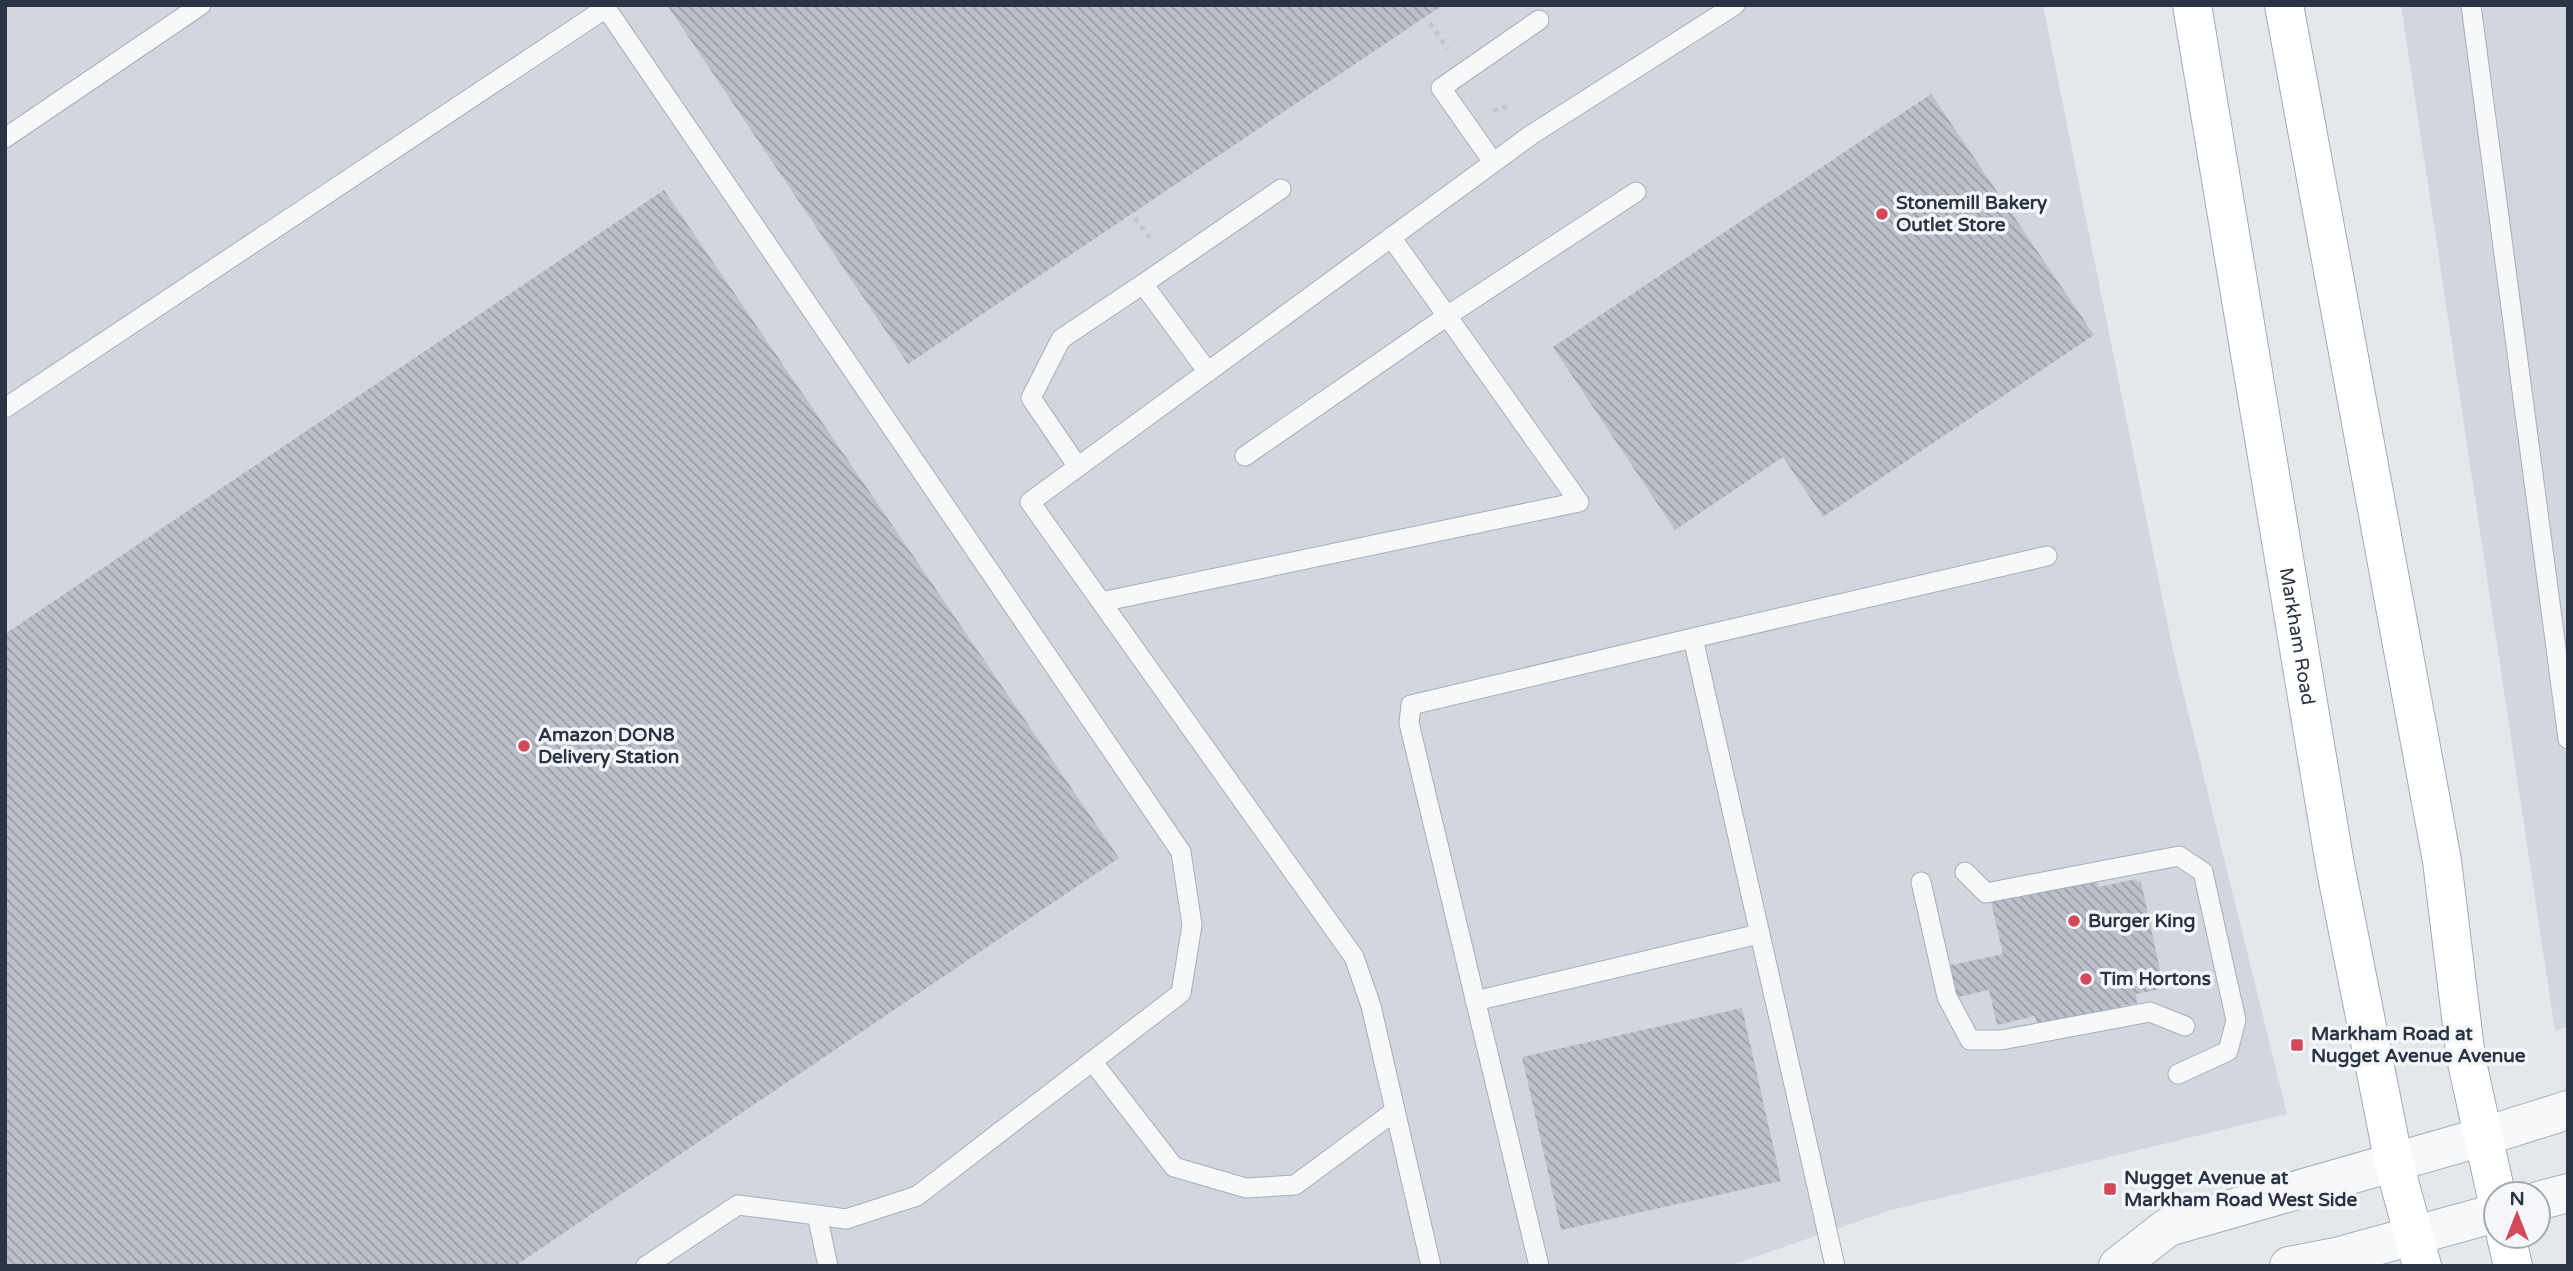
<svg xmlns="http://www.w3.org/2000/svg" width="2573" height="1271" font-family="'Varela Round',sans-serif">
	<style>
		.built { fill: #d2d6de }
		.building { fill: url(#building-back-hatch) }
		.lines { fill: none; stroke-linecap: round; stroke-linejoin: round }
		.service-casing { stroke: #a9aeb7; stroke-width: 21 }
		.tertiary-casing { stroke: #a9aeb7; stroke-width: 40 }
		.primary-casing { stroke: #a3abb8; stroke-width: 40 }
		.path { stroke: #c2c5cb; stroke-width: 4.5; stroke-dasharray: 5 5; stroke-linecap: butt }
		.service { stroke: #f7f8fa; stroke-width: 19 }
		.tertiary { stroke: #f7f8fa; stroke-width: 38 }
		.primary { stroke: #fff; stroke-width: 38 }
		.poi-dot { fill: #d1495b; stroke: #f4f6f9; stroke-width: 2.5 }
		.labels { text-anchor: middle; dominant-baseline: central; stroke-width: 7; stroke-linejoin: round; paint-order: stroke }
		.poi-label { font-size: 19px; font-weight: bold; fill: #2b3445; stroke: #f4f6f9; text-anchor: start }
		.street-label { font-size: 19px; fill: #2b3445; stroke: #f4f6f9 }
	</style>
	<defs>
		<pattern id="building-back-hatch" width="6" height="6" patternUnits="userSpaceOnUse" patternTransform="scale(1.75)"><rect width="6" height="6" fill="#bbc0ca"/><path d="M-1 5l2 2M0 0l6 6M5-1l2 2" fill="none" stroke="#989da6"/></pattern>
	</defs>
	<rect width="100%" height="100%" fill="#e4e7ec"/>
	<!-- built -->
	<path class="built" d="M5,5H2043L2173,651L2287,1114L1891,1210L1729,1266H5Z
		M2401,5H2568V1026L2555,1031Z"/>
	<!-- building -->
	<path class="building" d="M667,5H1443L908,364Z
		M1931,94L2094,335L1823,517L1783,457L1675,530L1553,347Z
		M664,190L1119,858L515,1266H5V634Z
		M2096,879L2098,887L2137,879V882L2141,881L2163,985L2160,986L2161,989L2136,994L2137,1003L2037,1025L2035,1016L1997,1025L1989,990L1954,998L1947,966L2003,954L1991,902Z
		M1742,1008L1781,1181L1561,1230L1522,1057Z"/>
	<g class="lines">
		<!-- service casing -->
		<g class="service-casing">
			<path id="service" d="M2471,5L2568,739
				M5,138L201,5
				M1493,162L1441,88L1539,20
				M1208,372L1143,284L1281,189
				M5,408L606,8L1181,852L1192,925L1181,993L917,1196L846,1219L817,1215L828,1266
				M1245,456L1447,316L1636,192
				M1078,467L1031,398L1061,339L1143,284
				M1101,602L1579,502L1391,237
				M1693,638L2047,556
				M1965,872L1986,893L2179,856L2203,872L2236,1020L2228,1051L2178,1074
				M1921,882L1947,997L1970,1040H2001L2150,1012L2185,1026
				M1475,1001L1759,934
				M1092,1061L1174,1167L1246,1188L1295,1185L1395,1111
				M646,1266L738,1205L817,1215
				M1431,1266L1371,1006L1354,957L1030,502L1531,135L1735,5
				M1539,1266L1409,723L1411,705L1693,638L1835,1266"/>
		</g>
		<!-- tertiary casing -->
		<g class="tertiary-casing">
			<path id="tertiary" d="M2538,1201L2568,1193
				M2118,1266L2168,1227L2482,1137L2568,1110
				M2289,1266L2336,1257L2496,1213"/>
		</g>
		<!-- primary casing -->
		<g class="primary-casing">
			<g id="primary">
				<path id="s1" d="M2192,5L2335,865L2394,1163L2422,1266"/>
				<path d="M2284,5L2442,861L2466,1058L2496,1194"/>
				<path d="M2506,1236L2513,1266"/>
			</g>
		</g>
		<!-- path -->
		<path class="path" d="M1430,23L1448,49
			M1493,111L1510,105
			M1135,218L1152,241"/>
		<!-- service -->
		<use href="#service" class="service"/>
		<!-- tertiary -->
		<use href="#tertiary" class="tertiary"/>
		<!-- primary -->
		<use href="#primary" class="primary"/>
	</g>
	<!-- markers -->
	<g class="poi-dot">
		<circle cx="1882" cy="214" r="7"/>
		<circle cx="524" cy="746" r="7"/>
		<circle cx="2074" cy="921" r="7"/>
		<circle cx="2086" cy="979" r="7"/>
		<rect x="2290" y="1038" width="14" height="14" rx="3.5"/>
		<rect x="2103" y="1182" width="14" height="14" rx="3.5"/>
	</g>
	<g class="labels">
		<!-- poi labels -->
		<g class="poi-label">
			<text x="1896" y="203">Stonemill Bakery<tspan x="1896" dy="22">Outlet Store</tspan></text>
			<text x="538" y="735">Amazon DON8<tspan x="538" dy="22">Delivery Station</tspan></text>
			<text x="2088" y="921">Burger King</text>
			<text x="2100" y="979">Tim Hortons</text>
			<text x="2311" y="1034">Markham Road at<tspan x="2311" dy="22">Nugget Avenue Avenue</tspan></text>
			<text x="2124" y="1178">Nugget Avenue at<tspan x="2124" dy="22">Markham Road West Side</tspan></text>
		</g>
		<!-- street labels -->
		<g class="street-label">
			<text stroke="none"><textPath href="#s1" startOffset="640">Markham Road</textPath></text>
		</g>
	</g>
	<!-- border -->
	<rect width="2573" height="1271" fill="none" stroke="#2b3445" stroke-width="14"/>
	<!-- north arrow -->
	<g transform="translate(2517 1215)"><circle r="33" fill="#f4f6f9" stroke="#a4a8b1" stroke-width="2"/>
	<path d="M0-5L12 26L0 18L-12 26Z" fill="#d1495b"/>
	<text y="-10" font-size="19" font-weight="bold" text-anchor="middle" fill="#2b3445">N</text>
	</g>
</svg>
